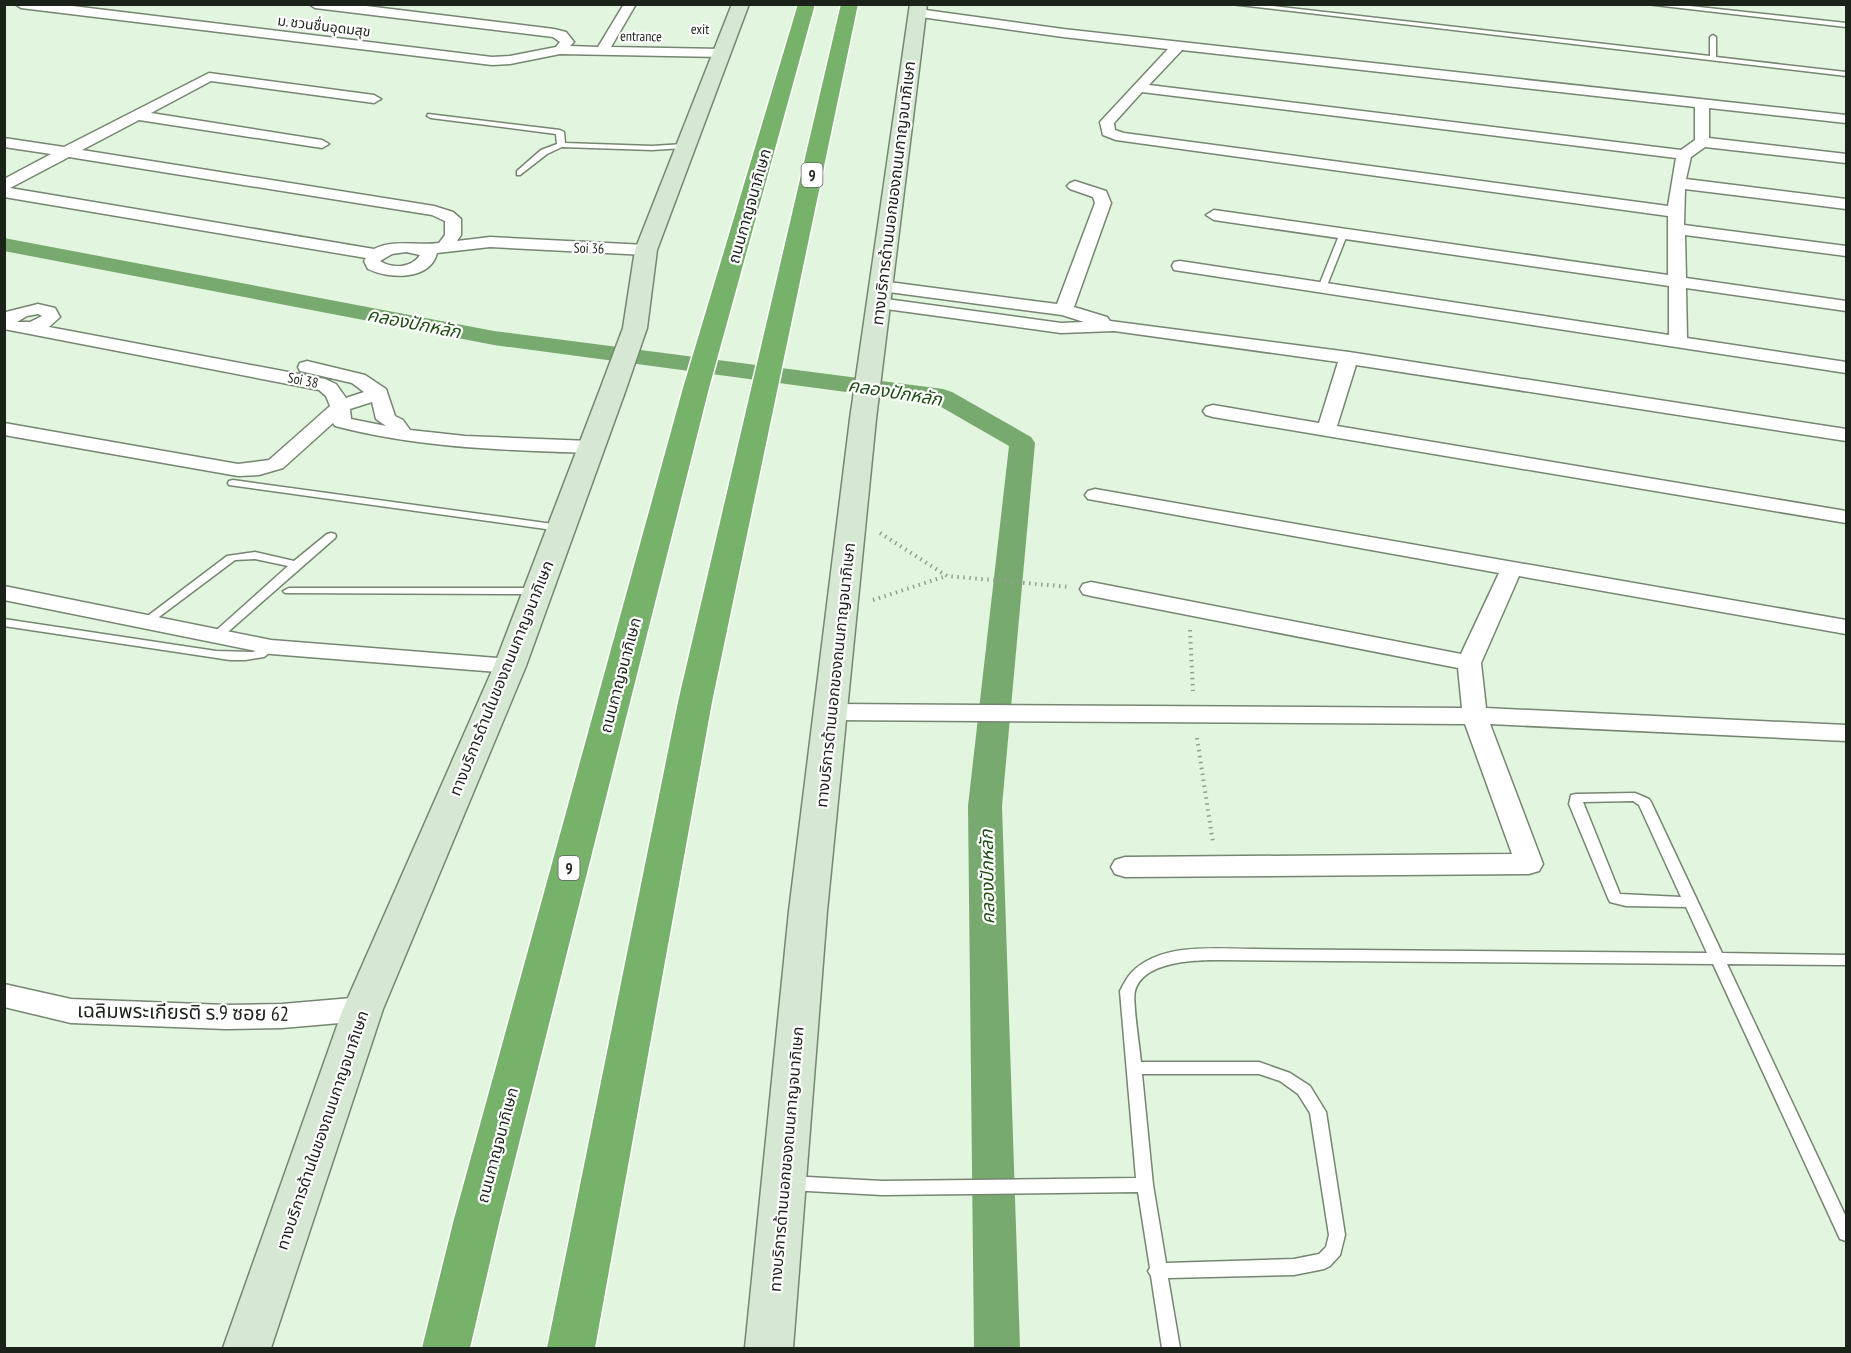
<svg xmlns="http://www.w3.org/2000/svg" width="1851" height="1353" font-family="'PT Sans Narrow','Noto Sans Thai',sans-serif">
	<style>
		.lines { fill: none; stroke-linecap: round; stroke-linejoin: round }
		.canal { fill: #78a96e; fill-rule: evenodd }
		.lane-casing { stroke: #758671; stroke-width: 3 }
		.street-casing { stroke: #758671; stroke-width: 3 }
		.secondary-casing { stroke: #758671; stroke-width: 3 }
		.highway-casing { stroke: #fff; stroke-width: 3 }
		.path { stroke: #92a18f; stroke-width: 4; stroke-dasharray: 1.5 4.5; stroke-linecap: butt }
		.lane { fill: #fff; fill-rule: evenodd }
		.street { fill: #fff; fill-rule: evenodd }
		.secondary { fill: #d6e8d3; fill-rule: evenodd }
		.highway { fill: #77b26b; fill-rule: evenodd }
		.labels { text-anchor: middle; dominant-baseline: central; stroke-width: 4.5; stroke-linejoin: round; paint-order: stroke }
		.far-street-label { font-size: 14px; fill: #1b2219; stroke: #fff }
		.shield { fill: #fff; stroke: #5f645e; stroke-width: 1.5 }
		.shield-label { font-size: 15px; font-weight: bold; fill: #1b2219 }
		.street-label { font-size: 16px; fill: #1b2219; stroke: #fff }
		.water-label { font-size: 18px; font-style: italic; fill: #1d4d12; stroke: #fff }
		.near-street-label { font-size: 20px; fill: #1b2219; stroke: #fff }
	</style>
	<rect width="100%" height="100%" fill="#e2f5de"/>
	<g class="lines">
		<!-- canal -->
		<path class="canal" d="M4,238L494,331L943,389L952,392L1031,437L1035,443L1002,806L1020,1348H974L968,806L1009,446L936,404L494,345L4,251Z"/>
		<!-- lane casing -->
		<g class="lane-casing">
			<path id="lane" d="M1231,4H1255L1710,56V37L1713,35L1716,37V57L1846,72V76Z
				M1646,4H1671L1846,23V27Z
				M428,114L560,130L564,132L565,143L652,146L684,144L688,146L684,148L652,150L562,147L547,154L520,175H517V171L541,150L557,144L556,134L431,118L427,116Z
				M1340,233L1347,235L1326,288L1319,290L1318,288Z
				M233,480L560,525L565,528L560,531L229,485L228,483L229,481Z
				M331,533L335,534L336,536L335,538L221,638L217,639L211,635L288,566L255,559L235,560L151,623H143L141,621L227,556L255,552L294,561L327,534Z
				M289,588H537L543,591L537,594L285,593L283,591Z
				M4,619L216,651L253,652L271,643L277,647L264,657L245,660H230L4,626Z
				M1635,793L1649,799L1651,802L1722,953L1846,955V965L1727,964L1846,1217V1241L1840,1239L1713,964L1219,960C1195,960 1143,961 1135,991C1132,1000 1140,1049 1141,1062H1259L1290,1073L1310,1086L1326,1112L1345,1235L1340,1255L1330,1266L1324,1269L1294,1275L1168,1278L1180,1348H1162L1151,1276L1148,1271L1150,1268L1138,1192L882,1195L789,1190L783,1188L781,1183L783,1178L789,1176L882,1181L1136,1178L1120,991C1123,985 1127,977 1132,972C1162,942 1215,949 1253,949L1707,953L1686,907L1626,906L1610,902L1608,898L1569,804L1571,795L1576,794ZM1633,801L1639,805L1681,897L1620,894L1583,802ZM1142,1074H1259L1280,1081L1298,1094L1310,1113L1329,1235L1326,1247L1319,1254L1294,1259L1166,1263L1153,1185Z"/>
		</g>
		<!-- street casing -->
		<g class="street-casing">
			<path id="street" d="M15,4H56L492,57L510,56L556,47L560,42L553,37L315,8L309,4H350L554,29L566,32L574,42L570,46L598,47L624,4H636L611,47L722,49L729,53L722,57L560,54L510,64L492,65L21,8Z
				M918,9L1063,29L1846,115V123L1709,108V138L1846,154V163L1705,147L1691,157L1686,179L1846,199V209L1685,189L1684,225L1846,246V256L1685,235L1686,278L1846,301V311L1686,288L1687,338L1846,362V373L1174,270L1172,266L1174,262L1180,261L1669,335V286L1214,220L1206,215L1214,210L1668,275V216L1116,140L1103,135L1100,122L1168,49L1063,37L914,16L912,13L914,10ZM1182,50L1695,107V140L1681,150L1149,85ZM1142,92L1676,158L1668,206L1124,133L1115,130L1114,123Z
				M209,73L374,95L381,99L374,103L211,81L151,113L322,140L329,144L322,148L139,120L82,150L434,206L453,212L461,219V235L457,241L490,237L646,245L654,250L646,255L490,247L437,253C430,281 389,279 368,269L364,261L366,258L4,197V179L51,154L4,147V138L64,147ZM69,157L432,215L445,221V235L439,243C416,246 395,239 374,249L10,188ZM406,252L420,255C412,268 392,269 380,261L392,254Z
				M1075,181L1106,191L1111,203L1074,307L1107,317L1110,321L1349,352L1846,429V441L1356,365L1337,426L1846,511V523L1213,417L1206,415L1203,411L1206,407L1213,405L1319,423L1338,362L1114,331L1061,333L879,308L873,307L870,303L873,299L879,298L1061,323L1084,322L1062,315L881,291L875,290L872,286L875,282L881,281L1057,304L1095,203L1093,197L1070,189L1067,186L1070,183Z
				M38,304L55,308L60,317L49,327L325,379L336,384L346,398L364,392L352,383L300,371L298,367L300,363L307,361L365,375L386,389L395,416L403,420L410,430L465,436L590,441L597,443L600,447L597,451L590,453C503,450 419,448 335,426L333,423L283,468L259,475L238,476L4,435V423L238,464L269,460L330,406L326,396L319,390L4,329L6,312ZM38,314L42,316L30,322H17L27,316ZM372,402L376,419L386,426L351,419L350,409Z
				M1095,489L1846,620V634L1519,576L1481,663L1486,708L1846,725V741L1490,724L1543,864L1539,871L1529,874L1125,877L1115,874L1111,867L1115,860L1125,857L1512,854L1465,724L832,720L823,718L820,712L823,706L832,704L1462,708L1458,668L1091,596L1083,594L1080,589L1083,584L1091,582L1461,654L1499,573L1088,499L1085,495L1088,491Z
				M4,586L271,640L510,659L518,661L522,666L518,671L510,673L271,654L4,600Z
				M4,984L71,999L226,1005L282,1004L363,997L374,1001L378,1009L374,1017L363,1021L282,1028L226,1029L71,1023L4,1007Z"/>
		</g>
		<!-- secondary casing -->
		<g class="secondary-casing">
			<path id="secondary" d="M732,4H749L657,250L647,328L625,392L526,666L383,1009L271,1348H223L343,1009L494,666L599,392L623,328L635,250Z
				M910,4H927L876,419L827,911L793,1348H745L789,911L850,419Z"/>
		</g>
		<!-- highway casing -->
		<g class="highway-casing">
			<path id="highway" d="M798,4H815L709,388L500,1219L470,1348H422L454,1219L683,388Z
				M841,4H858L712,702L595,1348H547L678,702Z"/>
		</g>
		<!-- path -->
		<path class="path" d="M880,533L947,576L1070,587
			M873,600L946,576
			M1190,630L1193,691
			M1197,738L1213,843"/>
		<!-- lane -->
		<use href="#lane" class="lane"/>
		<!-- street -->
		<use href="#street" class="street"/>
		<!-- secondary -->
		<use href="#secondary" class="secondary"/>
		<!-- highway -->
		<use href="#highway" class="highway"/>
	</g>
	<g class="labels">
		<!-- far-street labels -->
		<g class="far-street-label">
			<text transform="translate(324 26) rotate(7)">ม. ชวนชื่นอุดมสุข</text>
			<text transform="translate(700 29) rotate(1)">exit</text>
			<text transform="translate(641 36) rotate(1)">entrance</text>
			<text transform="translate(589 248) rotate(2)">Soi 36</text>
			<text transform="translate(303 380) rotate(11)">Soi 38</text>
		</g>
		<!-- shield labels -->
		<g class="shield">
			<rect x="801.5" y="163" width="21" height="24" rx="4.5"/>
			<rect x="558.5" y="856" width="21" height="24" rx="4.5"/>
		</g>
		<g class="shield-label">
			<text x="812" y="175">9</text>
			<text x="569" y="868">9</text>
		</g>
		<!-- street labels -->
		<g class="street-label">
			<text transform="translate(893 193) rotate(-83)">ทางบริการด้านนอกของถนนกาญจนาภิเษก</text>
			<text transform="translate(749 206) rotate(-74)">ถนนกาญจนาภิเษก</text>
			<text transform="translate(620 675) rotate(-75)">ถนนกาญจนาภิเษก</text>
			<text transform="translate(835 675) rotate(-84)">ทางบริการด้านนอกของถนนกาญจนาภิเษก</text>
			<text transform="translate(501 678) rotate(-68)">ทางบริการด้านในของถนนกาญจนาภิเษก</text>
			<text transform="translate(322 1130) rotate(-71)">ทางบริการด้านในของถนนกาญจนาภิเษก</text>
			<text transform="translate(497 1145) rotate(-75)">ถนนกาญจนาภิเษก</text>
			<text transform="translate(786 1159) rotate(-85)">ทางบริการด้านนอกของถนนกาญจนาภิเษก</text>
		</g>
		<!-- water labels -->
		<g class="water-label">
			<text transform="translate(414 323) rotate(11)">คลองปักหลัก</text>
			<text transform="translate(895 392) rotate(9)">คลองปักหลัก</text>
			<text transform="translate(987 877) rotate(-91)">คลองปักหลัก</text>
		</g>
		<!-- near-street labels -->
		<g class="near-street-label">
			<text transform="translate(183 1012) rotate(1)">เฉลิมพระเกียรติ ร.9 ซอย 62</text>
		</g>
	</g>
	<!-- border -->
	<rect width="1851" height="1353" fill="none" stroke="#1b2219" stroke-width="12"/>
</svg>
